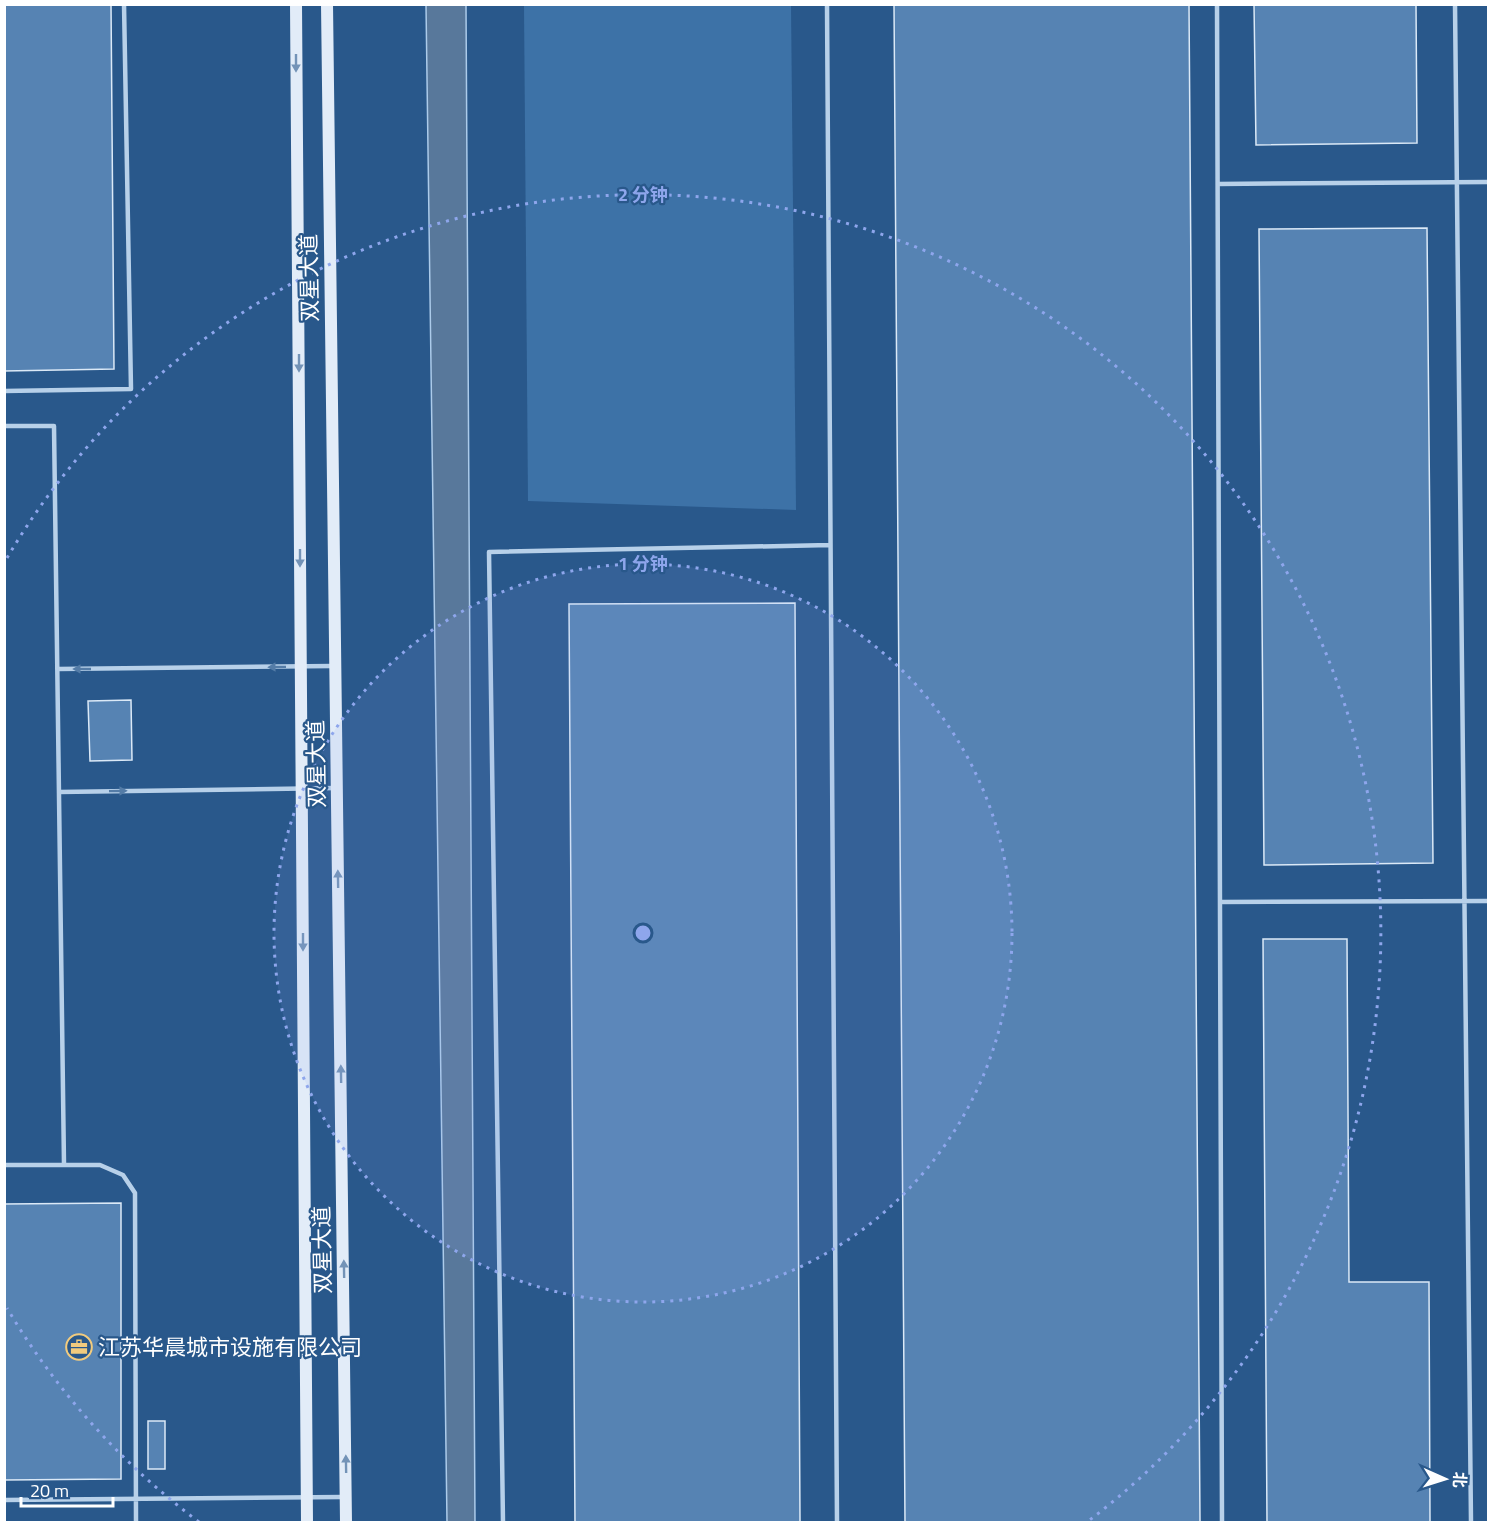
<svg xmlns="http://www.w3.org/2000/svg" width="1493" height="1527" font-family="'Titillium Web','Noto Sans SC',sans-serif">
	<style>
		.green { fill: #3d72a7 }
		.water { fill: #58789b; stroke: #accbea; stroke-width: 1.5 }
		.building { fill: #5683b3; stroke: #dbe9f7; stroke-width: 1.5 }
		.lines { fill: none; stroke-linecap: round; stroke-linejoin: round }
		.lane { stroke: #b7d0e9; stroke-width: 4.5 }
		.secondary { stroke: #e2ecf8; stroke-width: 12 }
		.oneway { fill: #7393b7 }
		.oneway2 { fill: #547ca7 }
		.ring { fill: none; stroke: #8ea6ec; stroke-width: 3; stroke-dasharray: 3 6 }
		.labels { text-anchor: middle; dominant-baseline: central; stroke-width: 4.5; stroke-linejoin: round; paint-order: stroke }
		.street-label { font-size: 22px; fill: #fff; stroke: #29588b }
		.poi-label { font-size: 22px; fill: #fff; stroke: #29588b; text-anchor: start }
		.centre { fill: #8ea6ec; stroke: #29588b; stroke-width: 3 }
		.ring-label { font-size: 18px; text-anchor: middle; font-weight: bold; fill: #8ea6ec; stroke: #29588b; stroke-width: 4.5; stroke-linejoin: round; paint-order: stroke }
	</style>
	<rect width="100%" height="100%" fill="#29588b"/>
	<!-- green -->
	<path class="green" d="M524,5H791L796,510L528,501Z"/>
	<!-- water -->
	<path class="water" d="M426,5H466L475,1522H447Z"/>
	<!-- building -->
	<path class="building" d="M4,4H111L114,369L4,371Z
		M894,4H1189L1200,1522H905Z
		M1254,4H1416L1417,143L1256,145Z
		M1427,228L1433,863L1264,865L1259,229Z
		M795,603L800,1522H575L569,604Z
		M131,700L132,760L90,761L88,701Z
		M1263,939H1347L1349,1282H1429L1430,1522H1267Z
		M121,1203V1479L4,1480V1204Z
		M148,1421H165V1469H148Z"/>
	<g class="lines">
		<!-- lane -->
		<path class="lane" d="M827,4L837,1522
			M1217,4L1222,1522
			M1455,4L1471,1522
			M1218,184L1488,182
			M4,391L131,389L124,4
			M4,426H54L64,1165
			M58,669L333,666
			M59,792L336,788
			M1220,902L1488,901
			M4,1165H100L123,1175L135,1193L136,1522
			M4,1500L343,1497
			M503,1522L489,552L830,545"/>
		<!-- secondary -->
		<path class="secondary" d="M296,4L307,1522
			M327,4L346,1522"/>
	</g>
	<!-- one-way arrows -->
	<defs><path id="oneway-solid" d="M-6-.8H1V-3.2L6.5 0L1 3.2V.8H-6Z" transform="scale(1.5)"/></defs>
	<g class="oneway">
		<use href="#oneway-solid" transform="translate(296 63) rotate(90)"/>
		<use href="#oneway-solid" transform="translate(299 363) rotate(90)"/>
		<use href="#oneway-solid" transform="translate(300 558) rotate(90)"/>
		<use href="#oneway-solid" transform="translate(338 879) rotate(-91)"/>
		<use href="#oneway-solid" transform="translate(303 942) rotate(90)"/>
		<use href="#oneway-solid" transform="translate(341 1074) rotate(-91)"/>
		<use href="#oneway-solid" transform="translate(344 1269) rotate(-91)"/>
		<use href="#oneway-solid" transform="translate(346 1464) rotate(-91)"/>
	</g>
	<g class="oneway2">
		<use href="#oneway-solid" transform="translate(277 667) rotate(179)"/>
		<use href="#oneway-solid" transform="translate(82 669) rotate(180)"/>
		<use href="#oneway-solid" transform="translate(118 791) rotate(-1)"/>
	</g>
	<!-- distance rings -->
	<circle cx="643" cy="933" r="369" fill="#8ea6ec" fill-opacity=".12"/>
	<g class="ring">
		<circle cx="643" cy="933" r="369"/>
		<path d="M199 1522A738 738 0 0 1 7 1308M7 558A738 738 0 1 1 1087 1522"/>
	</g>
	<!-- icons -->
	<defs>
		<g id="office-ring" transform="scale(1.35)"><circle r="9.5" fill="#29588b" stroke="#f1cb7e" stroke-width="1.5"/><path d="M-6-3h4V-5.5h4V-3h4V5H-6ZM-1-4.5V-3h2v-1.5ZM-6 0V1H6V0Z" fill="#f1cb7e"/></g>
	</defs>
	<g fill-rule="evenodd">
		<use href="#office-ring" x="79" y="1347"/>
	</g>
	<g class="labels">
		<!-- street labels -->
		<g class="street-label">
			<text transform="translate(309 278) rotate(-91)">双星大道</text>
			<text transform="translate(316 764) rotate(-91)">双星大道</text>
			<text transform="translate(322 1250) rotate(-91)">双星大道</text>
		</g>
		<!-- poi labels -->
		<g class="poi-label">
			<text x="98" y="1347">江苏华晨城市设施有限公司</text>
		</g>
	</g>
	<circle cx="643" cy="933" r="9" class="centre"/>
	<g class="ring-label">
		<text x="643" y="201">2 分钟</text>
		<text x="643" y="570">1 分钟</text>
	</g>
	<!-- border -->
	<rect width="1493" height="1527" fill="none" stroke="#ffffff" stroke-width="12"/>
	<!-- north arrow -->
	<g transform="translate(1445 1479) rotate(93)" stroke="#29588b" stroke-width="4.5" paint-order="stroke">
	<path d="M0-4.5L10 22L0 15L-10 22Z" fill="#ffffff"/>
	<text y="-9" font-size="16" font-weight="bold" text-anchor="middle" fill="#ffffff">北</text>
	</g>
	<!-- scale -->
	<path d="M21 1497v9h92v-9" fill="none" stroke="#ffffff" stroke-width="3"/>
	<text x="30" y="1497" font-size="18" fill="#ffffff" stroke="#29588b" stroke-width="4.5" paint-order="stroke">20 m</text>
</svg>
